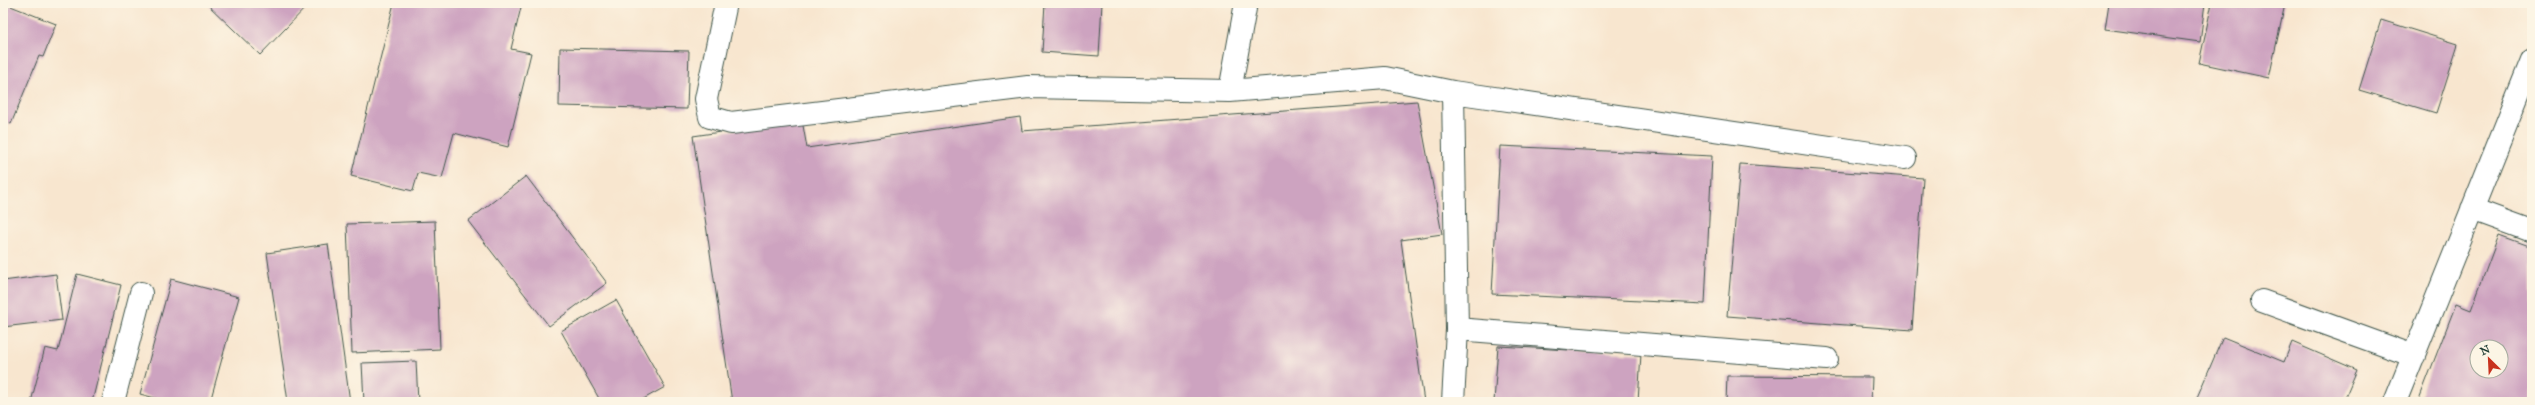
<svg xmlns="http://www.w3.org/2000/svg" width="2535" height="405" font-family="'IM FELL Great Primer',serif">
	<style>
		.building { fill: #cda3c0; fill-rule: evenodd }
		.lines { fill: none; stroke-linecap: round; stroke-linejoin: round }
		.minor-casing { stroke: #40564b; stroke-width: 24 }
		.minor { stroke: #fff; stroke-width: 22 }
	</style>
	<rect width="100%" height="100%" fill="#fcf5e5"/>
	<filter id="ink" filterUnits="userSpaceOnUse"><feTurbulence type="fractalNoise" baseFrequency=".025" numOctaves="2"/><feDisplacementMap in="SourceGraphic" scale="8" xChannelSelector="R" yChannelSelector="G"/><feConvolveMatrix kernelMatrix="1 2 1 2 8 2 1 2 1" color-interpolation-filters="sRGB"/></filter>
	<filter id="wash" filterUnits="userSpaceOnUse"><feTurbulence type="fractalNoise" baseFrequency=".012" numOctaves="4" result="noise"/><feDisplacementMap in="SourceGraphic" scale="16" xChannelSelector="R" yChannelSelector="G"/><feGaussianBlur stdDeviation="0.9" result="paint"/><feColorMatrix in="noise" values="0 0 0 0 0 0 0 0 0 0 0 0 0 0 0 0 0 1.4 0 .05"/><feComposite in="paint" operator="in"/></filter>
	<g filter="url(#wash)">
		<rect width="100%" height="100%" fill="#f8e6cf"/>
		<g id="blocks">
			<!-- building -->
			<path class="building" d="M3,3L56,24L43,57L39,56L11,124L3,121Z
				M206,3H310L260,55Z
				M394,3H522L511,49L531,53L508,147L454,133L442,178L418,173L413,191L351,176Z
				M1045,3H1102L1099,56L1042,52Z
				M2109,3H2205L2200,42L2105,29Z
				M2212,3L2285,4L2269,78L2199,63Z
				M2381,20L2458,44L2436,113L2359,90Z
				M560,48L689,51L687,109L559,106Z
				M1417,101L1442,234L1401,240L1424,402H732L693,136L802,120L807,148L1020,117L1022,131Z
				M1500,146L1712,156L1705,304L1492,294Z
				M1740,164L1923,178L1912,330L1727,316Z
				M526,176L607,283L549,326L468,221Z
				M435,221L440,349L352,353L347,224Z
				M2499,235L2532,247V402H2418L2456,304L2471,310ZM2477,347H2501V371H2477Z
				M328,244L350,402H288L267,253Z
				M56,274L62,320L3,327V281Z
				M77,274L121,285L92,402H31L45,348L58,351Z
				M171,279L239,297L210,402H170L140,394Z
				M616,300L665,387L638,402H601L561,331Z
				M2223,337L2284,362L2292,342L2357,370L2343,402H2195Z
				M1498,346L1641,354L1638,402H1494Z
				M416,361L418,402H364L362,363Z
				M1727,376L1872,377L1871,402H1726Z"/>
		</g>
	</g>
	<g filter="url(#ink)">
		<use href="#blocks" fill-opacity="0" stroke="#40564b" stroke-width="1"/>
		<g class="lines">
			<!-- minor casing -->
			<g class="minor-casing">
				<path id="minor" d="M726,3L706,99L710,117L731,123L1028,87L1230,91L1385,78L1453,92
					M1230,91L1246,3
					M2472,209L2532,231
					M2262,301L2414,356
					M1457,329L1827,359
					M113,402L141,293
					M1453,402L1457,329L1453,92L1905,158
					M2395,402L2532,60"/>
			</g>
			<!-- minor -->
			<use href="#minor" class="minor"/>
		</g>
	</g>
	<!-- margin -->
	<rect width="2535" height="405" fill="none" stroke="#fcf5e5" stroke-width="16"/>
	<!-- north arrow -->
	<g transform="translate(2489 359) rotate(336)"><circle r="19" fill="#fcf5e5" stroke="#a4ab9e"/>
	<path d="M0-3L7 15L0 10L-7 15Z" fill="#c8321e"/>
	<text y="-6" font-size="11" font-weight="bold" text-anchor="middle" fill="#1f3d34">N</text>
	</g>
</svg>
